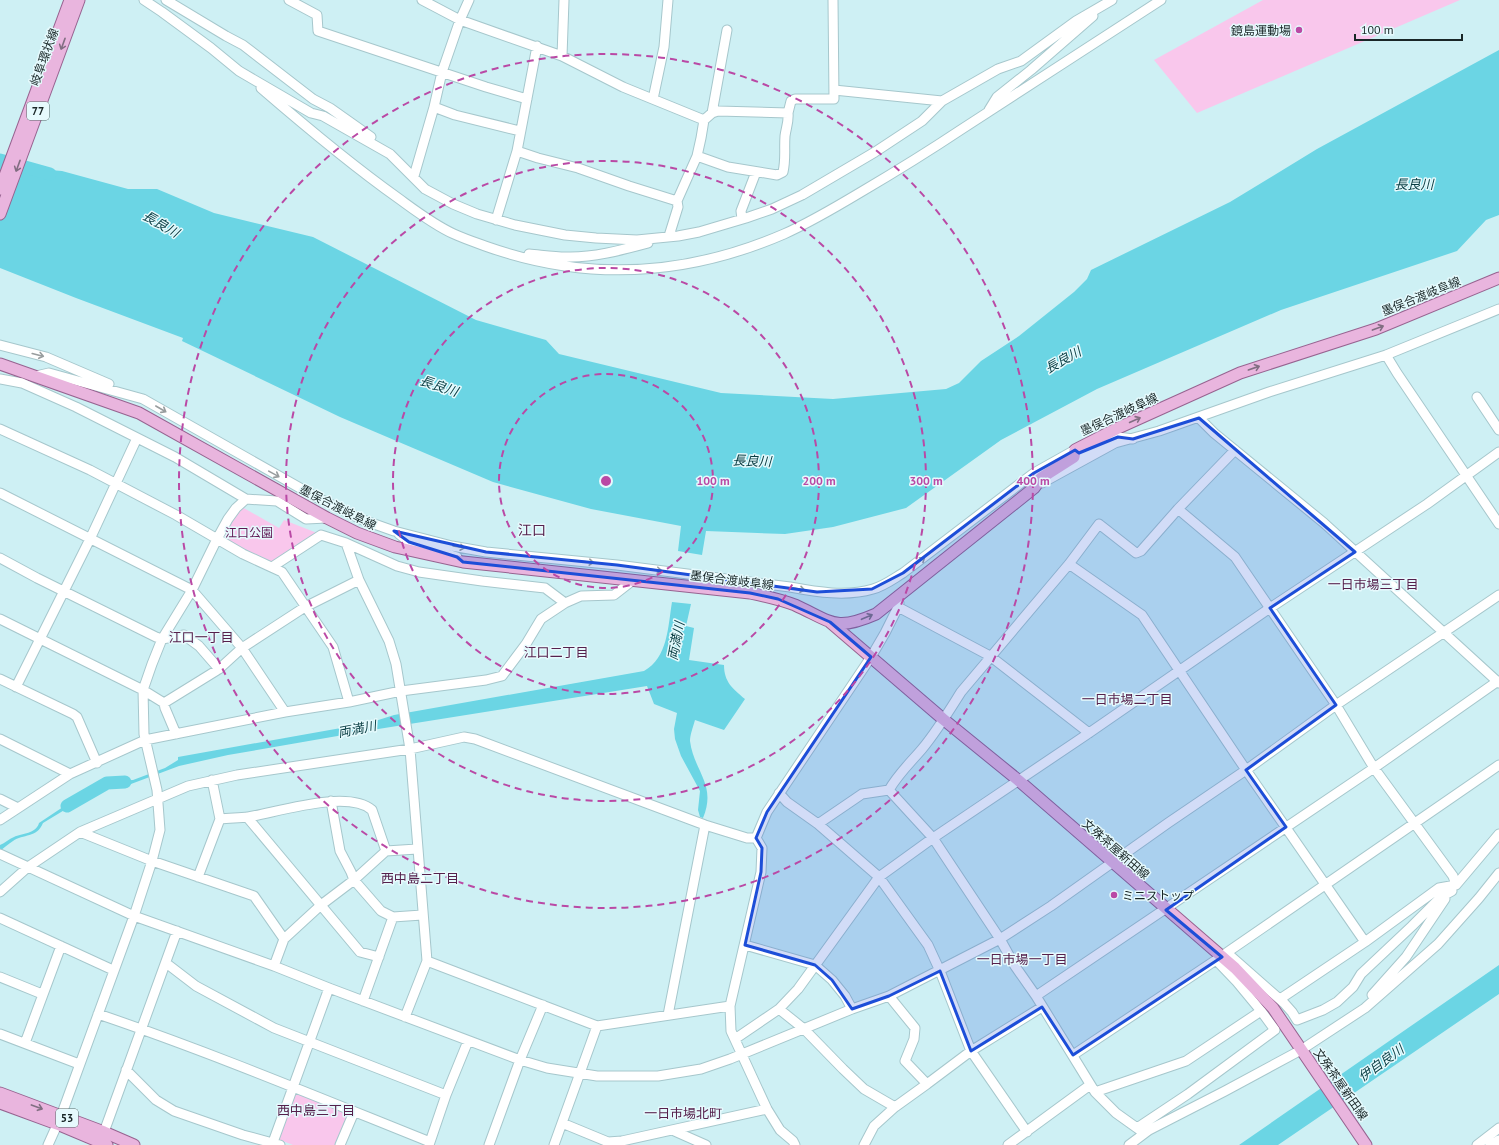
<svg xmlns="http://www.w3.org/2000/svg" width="1499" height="1145" font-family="'PT Sans','Noto Sans JP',sans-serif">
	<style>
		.green { fill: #f9c7ec }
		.water { fill: #6bd5e4 }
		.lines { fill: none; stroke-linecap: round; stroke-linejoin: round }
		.river { stroke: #6bd5e4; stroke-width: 13 }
		.minor-casing { stroke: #a6c7cc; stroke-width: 11 }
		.major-casing { stroke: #976390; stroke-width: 13 }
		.minor { stroke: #fff; stroke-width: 9 }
		.major { stroke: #e9b5de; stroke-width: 11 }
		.oneway { stroke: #816e82 }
		.oneway2 { stroke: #989d9e }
		.marked { fill: #1d4ed8; fill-opacity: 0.2; stroke: #1d4ed8; stroke-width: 3; stroke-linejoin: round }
		.ring { fill: none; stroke: #ba49a5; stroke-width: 2; stroke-dasharray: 7 5 }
		.poi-dot { fill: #ba49a5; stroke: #e6fafd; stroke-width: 1.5 }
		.labels { text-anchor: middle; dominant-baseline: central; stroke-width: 3; stroke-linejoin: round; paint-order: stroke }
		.shield { fill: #e6fafd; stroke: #566667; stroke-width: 1 }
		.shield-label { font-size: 11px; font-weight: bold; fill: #192627 }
		.poi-label { font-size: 12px; fill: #192627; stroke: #e6fafd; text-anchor: end }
		.street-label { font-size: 12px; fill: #192627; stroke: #e6fafd }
		.park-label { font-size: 12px; fill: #611654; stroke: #e6fafd }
		.water-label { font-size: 13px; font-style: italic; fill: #083c42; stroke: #e6fafd }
		.neighbourhood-label { font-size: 13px; fill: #56204c; stroke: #e6fafd }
		.quarter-label { font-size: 14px; fill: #56204c; stroke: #e6fafd }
		.centre { fill: #ba49a5; stroke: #e6fafd; stroke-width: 2 }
		.ring-label { font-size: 12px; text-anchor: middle; font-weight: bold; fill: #ba49a5; stroke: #e6fafd; stroke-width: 3; stroke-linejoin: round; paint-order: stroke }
	</style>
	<rect width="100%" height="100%" fill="#cef0f4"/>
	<!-- green -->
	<path class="green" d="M1263,0H1460L1197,113L1154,60Z
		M242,507L279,528L284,520L317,533L273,563L221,538Z
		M295,1090L351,1112L338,1145H293L275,1138Z"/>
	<!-- water -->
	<path class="water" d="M1499,50V215L1486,220L1457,251L1281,310L1097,389L1001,440L906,508L833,527L785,534L706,531L702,555L678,551L681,526L591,509L493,482L340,417L182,341L183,338L76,298L0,268V166L62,171L128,189H157L214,213L313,237L476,320L546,340L559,354L721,393L833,399L946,389L959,383L981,361L1019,336L1074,292L1087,279L1091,270L1230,202L1317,149Z
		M672,602L691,604L686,626L694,628L689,660L724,665C724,682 733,689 745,699L724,730L695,720C693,727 690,735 690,741C694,772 717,784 703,818L700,817L698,810L700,791L681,756L675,739L674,729L677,713L654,704L647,686L372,730L228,755L179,766L131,784L113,785L92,797L76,803L43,823C37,838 23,834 13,841C8,844 4,848 0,851V845C5,843 9,839 14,837C22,833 36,834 39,823L75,799L91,793L110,781L133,780L165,768L178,760V757L369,723L394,715L644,671C668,658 668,626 672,602Z
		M1499,965V994L1278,1145H1239Z"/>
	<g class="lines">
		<!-- river -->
		<path class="river" d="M0,160L50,174
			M67,806L107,783L125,782"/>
		<!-- minor casing -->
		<g class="minor-casing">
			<path id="minor" d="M144,0L162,12L211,48L239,71L311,113L323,116L390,154L425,189L453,204L477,214L515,225L565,235L596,238L637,240L678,236L699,232L746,218L772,209L802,195L875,152L922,121L942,101L998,69L1021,61L1076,21L1112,0
				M166,0L226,36L243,45L313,99L330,108L371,137
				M289,0L317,15L318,31L486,87L527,99
				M422,0L460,20L562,56L623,87L704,120
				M562,56L564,0
				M261,88C305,126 350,164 398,198C416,211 434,225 454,234C465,239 477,243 488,247C588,282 687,276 784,234C811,222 836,207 861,192C895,172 929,151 962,129C1028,86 1095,43 1161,0
				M834,90L942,101
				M653,99L664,47L668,0
				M434,107L455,115L520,131
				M989,110L997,97L1031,70L1093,16
				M712,113L727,30
				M517,151L538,158L578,168L629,186L677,201
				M697,156L728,167L777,175L783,172C786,159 784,149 785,136C786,128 789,121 788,113
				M414,176L434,107L442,72L460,20L469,0
				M742,219L741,211L756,172
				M496,220L517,151L537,46
				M669,236L678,207L677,201L697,156L701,138L704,120L712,113L718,111L788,113L791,101L795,99H834L833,0
				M529,254C541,255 554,257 566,257C593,258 622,250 648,243
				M0,345L46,357L109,384
				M1386,355L1397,373L1499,524
				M36,376L49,373L143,399L316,497L363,520L394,531L452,546L486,552L617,565L790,587C817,592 846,597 873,589C884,586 893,579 903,573L1034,473L1075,450L1079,453L1118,437L1133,439
				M0,379L22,383L76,407L175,457L246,499L277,501L306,519L327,518
				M1477,397L1499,430
				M1199,418L1214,433L1324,523L1499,683
				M0,429L90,470L176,515L243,554L282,572L333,647L349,702
				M1042,483L1115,443L1159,431L1269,392L1386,355L1499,309
				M0,493L192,590L242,648L285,712
				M1178,509L1235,557L1336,705L1374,768L1453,876L1456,885L1499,834
				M399,534L409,542L457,557
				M0,558L37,578L156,637L162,639L184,635L199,646L219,669
				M1069,564L1142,615L1246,770L1365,942
				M272,567L321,535L346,543L359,580L389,641L396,664L410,749L427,961L405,1017
				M565,603L581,596L614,595L632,581
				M899,603L898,607L990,656L1089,733
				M0,619L143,690L164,703L219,669L242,648L305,607L359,580
				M0,679L73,714L77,717L97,763
				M16,687L90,539L137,438
				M164,703L165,708L176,734
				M0,739L70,774
				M889,790C898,774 911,762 922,749C937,731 949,711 961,692L1069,564L1099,524L1136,553L1141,551L1178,509L1235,450
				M889,790L933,838L1000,939L1015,966L1036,996L1095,1092L1116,1113L1144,1133
				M779,793L787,802L818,824L879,877L928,945L940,971L971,1051L1027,1132
				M0,799L18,808
				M331,801L340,851L351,872L354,880L381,911L393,917L422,915
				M247,817L360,952L379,957
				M220,819C230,818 239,818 248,817C278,812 348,789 372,810L386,851
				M0,820L70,774L145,740L285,712L349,702L401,691L486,680L502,676L526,644L541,619L565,603L545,588L482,581L419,572L397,566L346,543
				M818,824L862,794L889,790
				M80,832L152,861L254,896L284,939
				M0,854L134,916L274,966L329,988L520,1060L547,1068L597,1076H658L701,1069L730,1059L852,1009L889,996L1000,939L1051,906L1168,823L1246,770L1336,705L1499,595
				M198,877L220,819L212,780
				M0,892L28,867L80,832L188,786L237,775L410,749L464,737L475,739L705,825L747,838H756
				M0,918L113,970
				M745,945L815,965L832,980L845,996L852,1009
				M1227,953L1284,1003L1292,1012L1297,1020L1323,1010L1337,1002L1353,987L1361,974L1412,926L1441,897L1452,891
				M427,961L597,1026L730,1006L761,872L762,848L756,838L767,812L871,657L885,633L898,607
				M166,963L196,986L274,1028L446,1095
				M274,966L284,939L321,905L354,880L386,851L417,849
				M0,977L42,994
				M1372,995L1406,957L1445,899
				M1036,996L1374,768L1498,681
				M1280,999L1365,942L1439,888L1456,885
				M363,1001L393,917
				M730,1006L731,1031L767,1109L780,1130L793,1141L795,1145
				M779,1009L798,989L879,877L933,838L1089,733L1270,608L1427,504L1499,452
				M98,1014C210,1052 320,1098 430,1142
				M668,1015L705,825
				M0,1034L79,1064
				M735,1039L779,1009L804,1029L843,1069L864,1089L895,1107
				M25,1043L61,946
				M1073,1055L1216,960L1499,765
				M126,1070L156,1100L174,1111L243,1135L280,1145
				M927,1084L971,1051L1042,1007
				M1095,1092L1186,1061L1261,1011L1237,982L1216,960
				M562,1123L608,1142L622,1141L767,1109
				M1137,1128L1188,1094L1275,1030L1261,1011
				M672,1130L706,1145
				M104,1132L177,931
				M48,1145L61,1116L134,916L152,861L160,830L157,790L144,734L143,690L152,664L162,639L192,590L217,539L228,519L236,508L246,499
				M272,1145L329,988
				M340,1145L354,1112
				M429,1145L446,1095L468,1041
				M489,1145L520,1060L543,1005
				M554,1145L597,1026
				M864,1145L874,1126L895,1107L927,1084L905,1061L914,1039L915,1028L889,996
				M1008,1145L1090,1085
				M1129,1145L1149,1130L1225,1091L1301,1050L1365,1008L1438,944L1479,898L1499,873
				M1477,1145L1499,1128
				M1490,1145L1499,1140"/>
		</g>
		<!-- major casing -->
		<g class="major-casing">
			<path id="major" d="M0,189L70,0
				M0,214L79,0
				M0,364L139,413L327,518L357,533L395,547L463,562L750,593C765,596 780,599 795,605C832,622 835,632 876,614L1034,488L1041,478L1074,457L1075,450L1118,428L1240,373L1376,329L1499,278
				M830,622L943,719L1018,780L1235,968L1273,1008L1366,1145
				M0,1093L104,1132L134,1145
				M0,1103L57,1124L107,1145"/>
		</g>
		<!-- minor -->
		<use href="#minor" class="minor"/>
		<!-- major -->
		<use href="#major" class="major"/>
	</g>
	<!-- one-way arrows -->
	<defs><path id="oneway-shaft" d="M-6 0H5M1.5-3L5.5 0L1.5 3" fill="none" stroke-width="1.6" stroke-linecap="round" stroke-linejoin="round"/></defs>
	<g class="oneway">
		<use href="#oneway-shaft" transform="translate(63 44) rotate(110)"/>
		<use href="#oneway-shaft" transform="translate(18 166) rotate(110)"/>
		<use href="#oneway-shaft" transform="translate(1378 328) rotate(-20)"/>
		<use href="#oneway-shaft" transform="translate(1254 368) rotate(-19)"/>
		<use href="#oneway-shaft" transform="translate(1135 420) rotate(-24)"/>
		<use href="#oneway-shaft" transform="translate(867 617) rotate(-23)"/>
		<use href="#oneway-shaft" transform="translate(37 1107) rotate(20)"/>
	</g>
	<g class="oneway2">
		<use href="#oneway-shaft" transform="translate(38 355) rotate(14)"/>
		<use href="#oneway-shaft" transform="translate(161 409) rotate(30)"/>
		<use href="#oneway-shaft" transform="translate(274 474) rotate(29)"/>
		<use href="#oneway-shaft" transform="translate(459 547) rotate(9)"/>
		<use href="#oneway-shaft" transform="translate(920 561) rotate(-37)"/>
		<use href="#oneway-shaft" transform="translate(588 562) rotate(6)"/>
		<use href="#oneway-shaft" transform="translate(656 570) rotate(7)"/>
		<use href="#oneway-shaft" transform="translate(799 589) rotate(11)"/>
	</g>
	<!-- marked area -->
	<path class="marked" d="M1199,418L1355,552L1270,608L1336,705L1246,770L1286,827L1166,910L1222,957L1073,1055L1042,1007L971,1051L940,971L889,996L852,1009L832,980L815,965L745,945L761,872L762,848L756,838L767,812L871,657L830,622L778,599L750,593L463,562L457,557L409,542L394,531L486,552L617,565L817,592L872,589L903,573L1034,473L1075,450L1079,453L1118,437L1133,439Z"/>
	<!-- distance rings -->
	<g class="ring">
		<circle cx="606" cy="481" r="107"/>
		<circle cx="606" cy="481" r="213"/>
		<circle cx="606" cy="481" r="320"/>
		<circle cx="606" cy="481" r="427"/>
	</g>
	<!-- markers -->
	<g class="poi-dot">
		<circle cx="1299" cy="30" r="4"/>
		<circle cx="1114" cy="895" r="4"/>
	</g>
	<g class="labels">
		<!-- shield labels -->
		<g class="shield">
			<rect x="27" y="102" width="22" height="18" rx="3"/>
			<rect x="56" y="1109" width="22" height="18" rx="3"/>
		</g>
		<g class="shield-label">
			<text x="38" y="111">77</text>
			<text x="67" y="1118">53</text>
		</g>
		<!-- poi labels -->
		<g class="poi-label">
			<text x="1291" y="30">鏡島運動場</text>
			<text x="1122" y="895" text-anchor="start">ミニストップ</text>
		</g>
		<!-- street labels -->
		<g class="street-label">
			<text transform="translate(44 57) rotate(-70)">岐阜環状線</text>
			<text transform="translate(1421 296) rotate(-22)">墨俣合渡岐阜線</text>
			<text transform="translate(1119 414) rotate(-25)">墨俣合渡岐阜線</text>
			<text transform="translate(338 507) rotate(27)">墨俣合渡岐阜線</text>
			<text transform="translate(732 580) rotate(7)">墨俣合渡岐阜線</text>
			<text transform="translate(1116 849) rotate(41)">文殊茶屋新田線</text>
			<text transform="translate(1341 1084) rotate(55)">文殊茶屋新田線</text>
		</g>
		<!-- park labels -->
		<g class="park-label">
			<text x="249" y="532">江口公園</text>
		</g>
		<!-- water labels -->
		<g class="water-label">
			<text x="1414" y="184">長良川</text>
			<text transform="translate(161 224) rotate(30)">長良川</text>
			<text transform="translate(1063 360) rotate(-29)">長良川</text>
			<text transform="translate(439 386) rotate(19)">長良川</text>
			<text transform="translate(752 461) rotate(2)">長良川</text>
			<text transform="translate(676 641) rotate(-79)">両満川</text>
			<text transform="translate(357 729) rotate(-11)">両満川</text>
			<text transform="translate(1381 1063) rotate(-36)">伊自良川</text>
		</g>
		<!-- neighbourhood labels -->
		<g class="neighbourhood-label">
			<text x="1373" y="584">一日市場三丁目</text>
			<text x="201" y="637">江口一丁目</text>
			<text x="556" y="652">江口二丁目</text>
			<text x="1127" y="699">一日市場二丁目</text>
			<text x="420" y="878">西中島二丁目</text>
			<text x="1022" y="959">一日市場一丁目</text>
			<text x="316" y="1110">西中島三丁目</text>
			<text x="683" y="1113">一日市場北町</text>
		</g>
		<!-- quarter labels -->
		<g class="quarter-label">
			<text x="532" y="530">江口</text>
		</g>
	</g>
	<circle cx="606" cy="481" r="6" class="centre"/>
	<g class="ring-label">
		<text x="713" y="485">100 m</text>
		<text x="819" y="485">200 m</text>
		<text x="926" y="485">300 m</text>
		<text x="1033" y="485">400 m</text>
	</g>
	<!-- scale -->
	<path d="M1355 34v6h107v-6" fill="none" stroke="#192627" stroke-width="2"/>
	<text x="1361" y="34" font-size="12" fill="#192627" stroke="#e6fafd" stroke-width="3" paint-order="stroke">100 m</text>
</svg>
